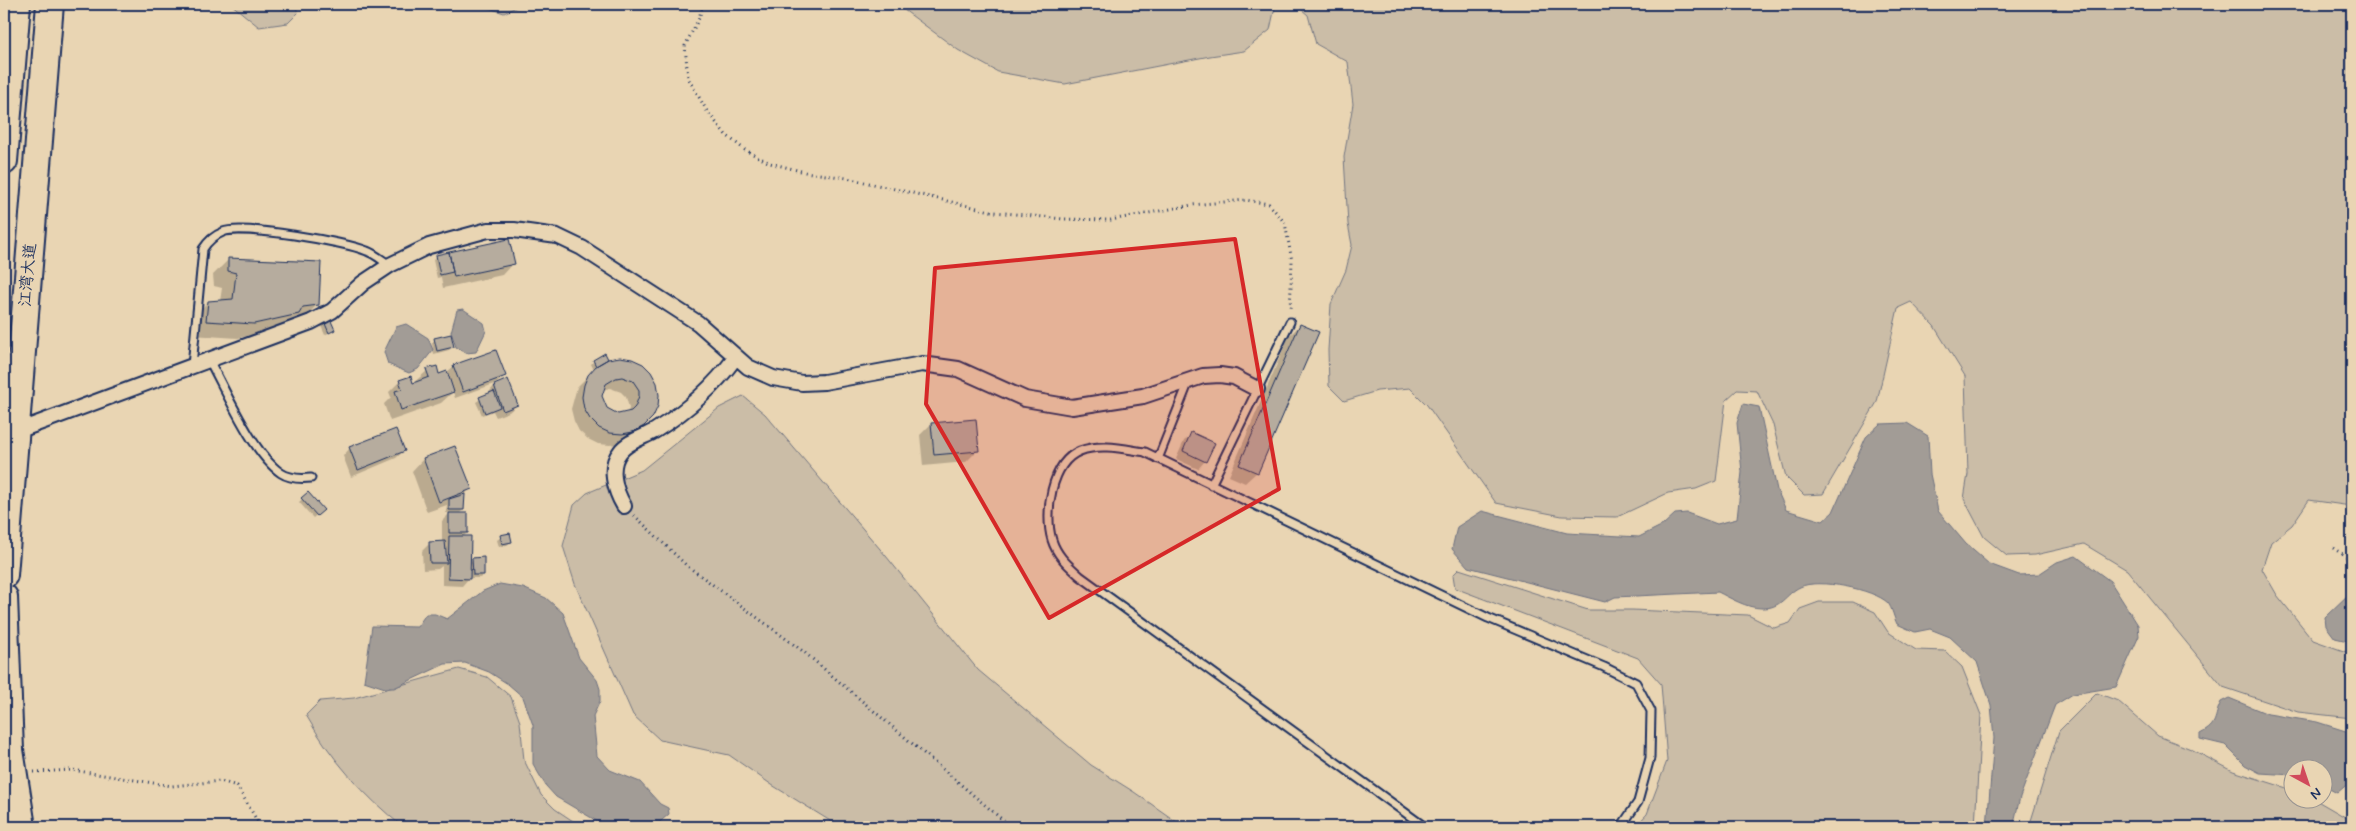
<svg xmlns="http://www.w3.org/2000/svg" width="2356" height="831" font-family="Mynerve,'LXGW WenKai TC',sans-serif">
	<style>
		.green { fill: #cbbda7; stroke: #737682 }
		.water { fill: #a29c96; stroke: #6c7080 }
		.shadow { fill: #0003; fill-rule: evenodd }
		.building { fill: #b6ac9e; stroke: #1b2f5e; fill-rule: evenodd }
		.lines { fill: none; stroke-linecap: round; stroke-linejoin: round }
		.lane-casing { stroke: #1b2f5e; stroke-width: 11 }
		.street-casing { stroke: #1b2f5e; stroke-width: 18 }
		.highway-casing { stroke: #1b2f5e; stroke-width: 30 }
		.path { stroke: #1b2f5e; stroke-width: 3; stroke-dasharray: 1 4; stroke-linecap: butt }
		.lane { stroke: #e9d5b3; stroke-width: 7 }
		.street { stroke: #e9d5b3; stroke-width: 14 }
		.highway { stroke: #e9d5b3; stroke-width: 26 }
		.marked { fill: #d62828; fill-opacity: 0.2; stroke: #d62828; stroke-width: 4; stroke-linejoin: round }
		.labels { text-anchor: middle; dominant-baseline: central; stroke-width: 4; stroke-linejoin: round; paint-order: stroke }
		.street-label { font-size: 16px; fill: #1b2f5e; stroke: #e9d5b3 }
	</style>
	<rect width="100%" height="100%" fill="#e9d5b3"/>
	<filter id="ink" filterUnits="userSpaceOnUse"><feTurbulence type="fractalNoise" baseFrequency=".02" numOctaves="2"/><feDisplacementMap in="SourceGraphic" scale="10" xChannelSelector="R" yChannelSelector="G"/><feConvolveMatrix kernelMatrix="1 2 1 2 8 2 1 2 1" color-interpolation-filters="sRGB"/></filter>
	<g filter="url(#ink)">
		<!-- green -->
		<path class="green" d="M231,4H295L298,13L288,23L259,27Z
			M477,4H522L504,13Z
			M896,4H1280L1275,7L1270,30L1244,51L1210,56L1065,84L998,72L958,50Z
			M1295,4H2352V508L2351,506L2309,500L2292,525L2271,542L2262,569L2277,595L2313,640L2352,654V718L2298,712L2223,687L2127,570L2084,544L2035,555L2007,556L1984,537L1964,499L1968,474L1965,376L1934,326L1911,302L1898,308L1877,402L1823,494L1804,495L1786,477L1773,425L1757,391L1737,390L1726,400L1716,481L1696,489L1668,493L1617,517L1562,516L1496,503L1427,405L1410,388L1377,391L1344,401L1329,386L1328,350L1331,304L1346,270L1352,245L1348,224L1344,157L1353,104L1348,62L1316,44L1308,15Z
			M743,396L765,414L886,556L978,670L1091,765L1134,792L1184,827H840L772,785L729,755L660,740L633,715L575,584L563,546L574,505L587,493L642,470L719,408Z
			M1459,569L1588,610H1632L1748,615L1774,628L1790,623L1800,609L1819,602H1853L1875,612L1888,632L1916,650L1945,651L1962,667L1981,715L1975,827H1635L1647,814L1667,761L1661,684L1638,658L1455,588L1453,575Z
			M459,669L487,677L511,697L520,722L524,760L541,795L555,809L582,827H403C363,795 331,759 306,715L320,701L354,698Z
			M2097,693L2118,701L2158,736L2191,749L2233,771L2293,790L2294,798L2314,799L2352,821V827H2029L2059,731Z"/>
		<!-- water -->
		<path class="water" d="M463,309L484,323L486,331L476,352L466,353L456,347L451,332L457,310Z
			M406,324L428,338L433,350L418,369L409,373L388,364L384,352L396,327Z
			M1743,404L1759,407L1777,490L1786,510L1823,521L1833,512L1866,437L1880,424L1907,423L1928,436L1930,474L1938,511L1966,544L1989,564L2019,575L2039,574L2057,562L2076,556L2110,581L2138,625L2139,636L2116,687L2073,694L2055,705L2020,797L2013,827H1987L1994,738L1991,705L1977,662L1950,637L1930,629L1915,632L1897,624C1894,618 1892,608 1888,603C1874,589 1817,578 1800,587C1785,594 1782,609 1761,608C1747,608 1730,598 1718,592L1615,597L1605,602L1468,567L1452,549L1457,527L1482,511L1567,533L1639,537L1663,525L1675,514L1687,513L1717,524L1737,519L1742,472L1737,423Z
			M500,584L523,588L546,598L563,613L579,658L597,680L600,689V701L593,716L597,756L610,770L640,782L660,804L668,808L669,814L654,827H607L556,797L546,786L533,764V725L523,697L508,684L489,672L465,663L445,664L394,688H385L364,681L372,626L417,627L426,614H435L447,619L483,591Z
			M2352,591V642L2335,638L2326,626L2325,617Z
			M2229,698L2268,714L2317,722L2352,733L2351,781L2337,793L2324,786V768H2294L2293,775L2260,773L2245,765L2225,745L2200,739V734C2219,724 2213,718 2221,702Z"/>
		<!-- shadow -->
		<path class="shadow" d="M508,240L513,263L502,275L443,288L441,277L437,278L433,260L437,256Z
			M228,260L318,304L303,319L290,321L283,329L238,338L191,335L193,317L208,302L220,301L222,288L214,286L213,275Z
			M323,306L333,330L325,335L315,312Z
			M1300,325L1257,472L1245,483L1229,476L1289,336Z
			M435,339L452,346L449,350L434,354L432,343Z
			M607,359L632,360L651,417L631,437L621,443L610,445L598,444L588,439L579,431L574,421L571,409L577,387L600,364L593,368L591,364L594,361ZM610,388L621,392L626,397L629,408L628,413L618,415L606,409L601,396L602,390Z
			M454,366L504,376L497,383L455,398L453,392L441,403L390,421L384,404L391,397L389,392L400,381L412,384L427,371L438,376L447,372Z
			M508,381L517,405L509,412L496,417L493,411L482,415L476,402L487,395L494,386Z
			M931,424L978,450L966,462L923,466L920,435Z
			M1192,434L1205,461L1198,469L1176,459L1184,441Z
			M455,447L470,489L463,496V510L459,514L467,533L463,537L469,563L473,559L483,575L480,578H469L462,586L442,585V566L438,569L423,570L422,551L430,543H442V521L450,513H446L447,505L427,512L412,471L423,459Z
			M350,448L404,451L396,458L351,477L343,456Z
			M308,494L322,510L313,518L299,502Z
			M501,537L511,542L507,545L499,547L497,540Z"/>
		<!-- building -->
		<path class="building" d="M509,239L515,264L454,277L449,252Z
			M449,252L453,272L440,275L436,255Z
			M228,258L321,262L319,305L303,307L299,314L254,324L206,321L208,301L233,299L236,273L228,271Z
			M324,305L335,330L329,333L318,307Z
			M1300,324L1319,332L1258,473L1239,465Z
			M451,334L454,347L437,351L434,338Z
			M496,350L506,376L463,392L453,365Z
			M605,353L608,359L596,366L593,360Z
			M620,357L632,359L643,364L651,372L657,383L659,395L658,406L653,417L644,426L633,432L622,434L610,433L599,428L590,419L584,409L582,397L584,385L588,375L596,366L608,359ZM622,377L633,381L639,390V396L635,407L631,411L618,414L607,408L602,396L606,384L616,378Z
			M437,366L439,374L447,371L454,392L401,410L395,391L402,389L399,380L411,376L413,383L429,377L426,369Z
			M508,379L518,405L503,411L494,385Z
			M494,391L500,407L485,413L479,397Z
			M976,419L979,451L934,455L931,423Z
			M396,429L405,451L358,470L349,447Z
			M1191,432L1215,443L1206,462L1183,451Z
			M455,446L472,489L439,502L423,458Z
			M308,492L324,510L317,516L301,498Z
			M465,494L464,510H449V499Z
			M449,513H468V533H449Z
			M510,533L512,542L502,544L500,535Z
			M449,536H471L470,579L448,578Z
			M445,541L447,563H430L429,542Z
			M484,557V575H473L472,558Z"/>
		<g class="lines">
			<!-- lane casing -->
			<g class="lane-casing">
				<path id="lane" d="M209,360C226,391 253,454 281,473C290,479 301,479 311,478
					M192,366L203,249C208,241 213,236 223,232C241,224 347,242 367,251C375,254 383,261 390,265
					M1158,459L1189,381
					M1211,485L1290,322
					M1425,827L1080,576C1068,565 1057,556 1052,540C1044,514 1051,462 1080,451C1101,443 1124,449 1145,452L1488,618L1604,667L1636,683L1651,711L1650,758L1638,802L1621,827"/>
			</g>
			<!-- street casing -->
			<g class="street-casing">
				<path id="street" d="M12,433L311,322L332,311L363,283L390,265L429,246L488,230H514L557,236L582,248L698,323L748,367L773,378L802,383L824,382L922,364L958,369L1025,399L1072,407L1143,396L1203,376L1220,375L1234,377L1257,389
					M624,506C615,491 608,467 620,452C628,441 645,437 656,430C688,410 713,388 735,358"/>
			</g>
			<!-- highway casing -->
			<g class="highway-casing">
				<path id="highway" d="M4,161L17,4
					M4,575L50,4
					M4,597L10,750L22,827"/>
			</g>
			<!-- path -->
			<path class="path" d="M703,4L699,18L685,46L688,78L707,111L726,135L745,150L770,163L805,172L847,178L995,212L1063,219L1111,220L1192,205L1246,200L1269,204L1285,223L1292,261L1290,311
				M634,515L686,565L804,652L1011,827
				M2333,548L2352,560
				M34,772L72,770L172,786L220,781L237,786L259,824L264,827"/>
			<!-- lane -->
			<use href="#lane" class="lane"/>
			<!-- street -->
			<use href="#street" class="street"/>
			<!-- highway -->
			<use href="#highway" class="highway"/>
		</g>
	</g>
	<!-- marked area -->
	<path class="marked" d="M1235,239L1279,489L1049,618L926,404L935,268Z"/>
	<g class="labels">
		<!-- street labels -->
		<g class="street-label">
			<text transform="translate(28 275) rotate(-85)">江湾大道</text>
		</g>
	</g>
	<!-- margin -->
	<rect width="2356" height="831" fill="none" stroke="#e9d5b3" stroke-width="20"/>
	<rect x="10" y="10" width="2336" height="811" fill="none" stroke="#1b2f5e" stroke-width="2" filter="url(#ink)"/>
	<!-- north arrow -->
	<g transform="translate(2308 784) rotate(140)"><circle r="24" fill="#e9d5b3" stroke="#979391"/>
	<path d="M0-4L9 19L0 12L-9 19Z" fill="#d1495b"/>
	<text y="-8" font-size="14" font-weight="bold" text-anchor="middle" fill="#1b2f5e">N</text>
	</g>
</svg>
